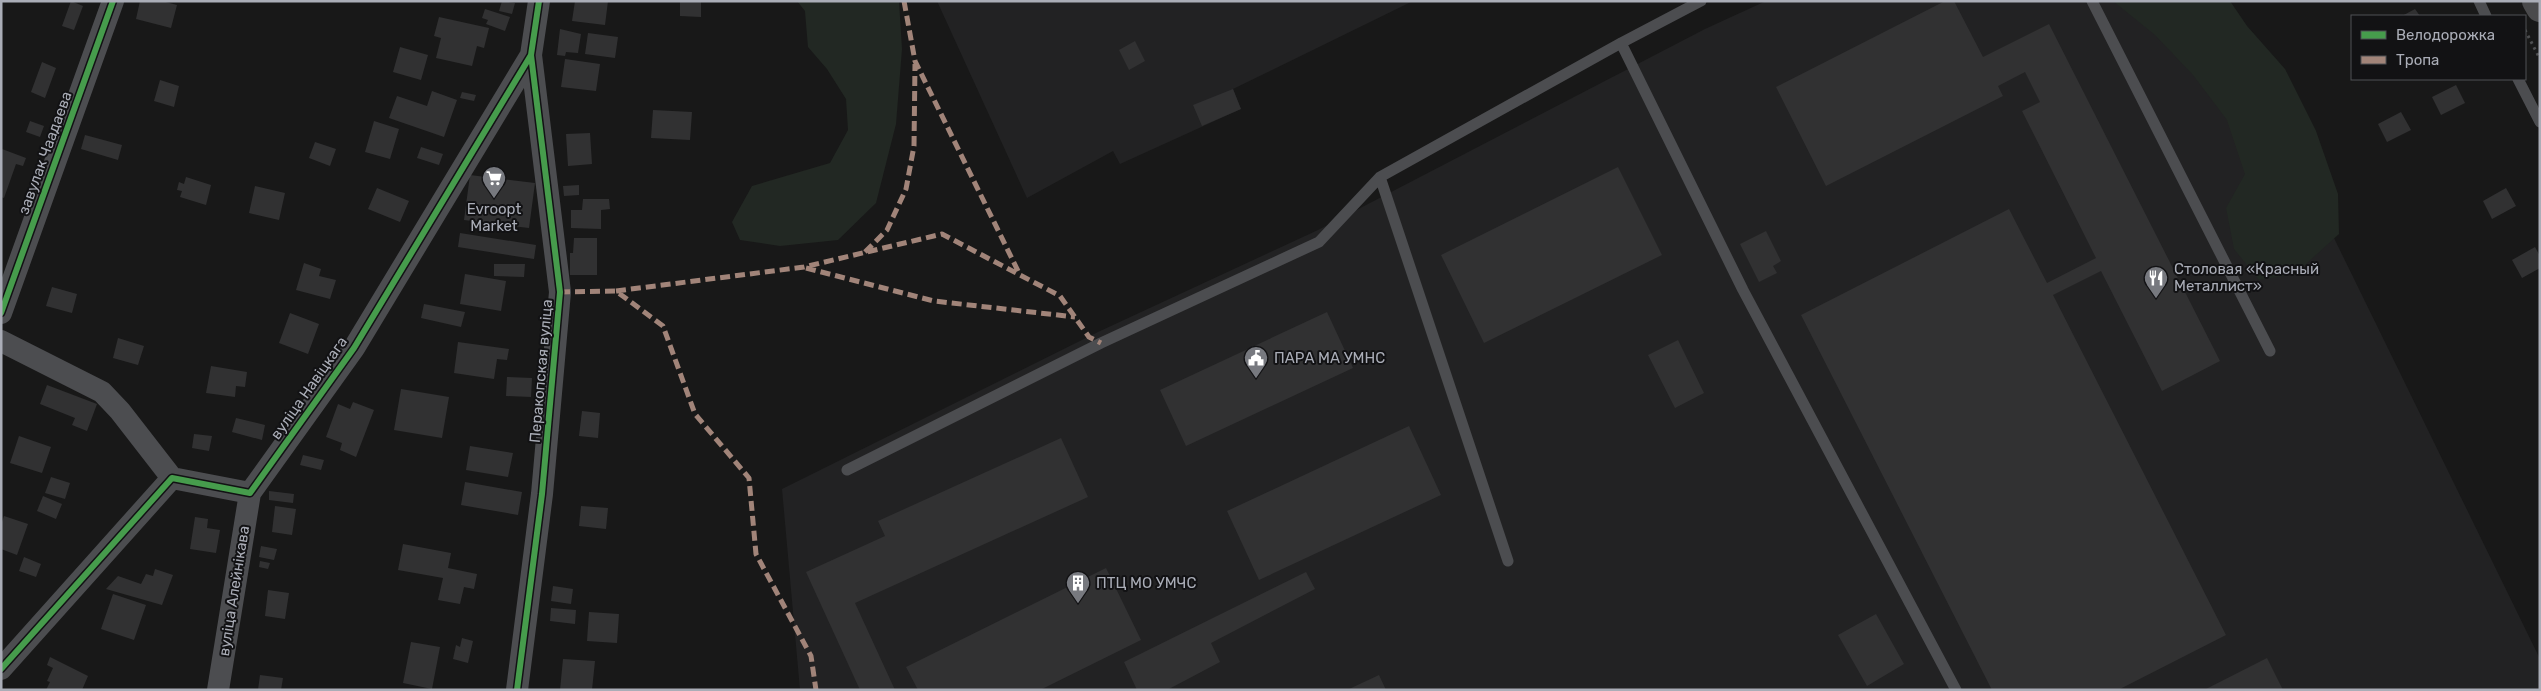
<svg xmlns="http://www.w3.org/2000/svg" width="2541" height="691" font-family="Rubik,sans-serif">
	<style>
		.built { fill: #222223 }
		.green { fill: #222823 }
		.building { fill: #313132 }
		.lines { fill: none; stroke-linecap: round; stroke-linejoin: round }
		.path { stroke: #4e4f51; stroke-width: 3; stroke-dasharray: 2.5 4; stroke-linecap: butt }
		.service { stroke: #4c4d50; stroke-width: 11 }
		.minor { stroke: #4c4d50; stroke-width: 22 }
		.primary { stroke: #4a4a4c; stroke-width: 28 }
		.quiet { stroke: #a18479; stroke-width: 5; stroke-dasharray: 10 5; stroke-linecap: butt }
		.cycleway-casing { stroke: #121214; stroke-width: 9 }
		.cycleway { stroke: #469c4c; stroke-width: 6 }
		.labels { text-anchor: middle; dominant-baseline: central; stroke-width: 4; stroke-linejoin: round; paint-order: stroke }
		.street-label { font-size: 15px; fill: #aaadb7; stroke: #121214 }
		.poi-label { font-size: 15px; fill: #aaadb7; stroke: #121214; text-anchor: start }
	</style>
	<rect width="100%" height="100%" fill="#181818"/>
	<!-- built -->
	<path class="built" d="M937,1H1413L1233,89L1241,109L1120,164L1113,151L1027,198Z
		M1766,1H2218L2540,659V690H800L782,489L1098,332L1318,230L1705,29Z"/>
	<!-- green -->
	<path class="green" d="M797,1H899L902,49L896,124L876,203L838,240L780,246L740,240L732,222L752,186L830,163L848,130L846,99L827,69L808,47L805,11Z
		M2113,1H2230L2247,26L2285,69L2316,131L2338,194L2339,234L2295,274L2259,280L2234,249L2226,208L2245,174L2227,120L2193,75L2155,35Z"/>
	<!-- building -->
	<path class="building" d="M71,1L83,6L74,30L62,26Z
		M140,1H162L177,5L171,28L136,19Z
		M502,1L515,3L512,14L499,11Z
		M575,1H608L605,25L572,21Z
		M680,1H701V17L680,16Z
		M1945,1H1954L1983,57L2049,24L2220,361L2162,391L2101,271L2053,295L2226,635L2118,690H1992L1801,315L2009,209L2047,283L2096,258L2022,111L2040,102L2025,72L1998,86L2003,96L1826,186L1776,87Z
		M485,9L510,17L505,31L486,24L488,20L482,18Z
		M2415,9L2420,16H2402Z
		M439,17L489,28L484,48L477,46L472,66L436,58L441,38L434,36Z
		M560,29L581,34L578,53L566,52L565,56L557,55Z
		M588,33L618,37L615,58L585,54Z
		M1135,41L1145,61L1129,70L1119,50Z
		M400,47L428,55L421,80L393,72Z
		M565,59L600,64L596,91L561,87Z
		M42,62L56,68L45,98L31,92Z
		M160,80L179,86L174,107L154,101Z
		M2456,85L2465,103L2441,115L2432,97Z
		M1233,89L1241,109L1202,126L1193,105Z
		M432,91L457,100L444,137L389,118L397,96L427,106Z
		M462,92L476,95L474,101L460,98Z
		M653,110L692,112L690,140L651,138Z
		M2401,112L2411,130L2387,142L2378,124Z
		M30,121L44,126L40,137L26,132Z
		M374,121L399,129L390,159L365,152Z
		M590,133L592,164L568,166L566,134Z
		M85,135L122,145L118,160L81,149Z
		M315,142L336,149L330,166L309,158Z
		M421,147L443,154L439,165L417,158Z
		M2,149L26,158L23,166L16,164L4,198L1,197Z
		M1618,167L1662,255L1484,343L1441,255Z
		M470,175L535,183L529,228L464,220Z
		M186,177L211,185L206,205L180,197L182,191L177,190L179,182L184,184Z
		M579,185V195L564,196L563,186Z
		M255,186L285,193L279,220L249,213Z
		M377,188L409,201L400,222L368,209Z
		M2506,188L2516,206L2492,219L2483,201Z
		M583,199H609L610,209L601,210V229L571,228V210H582Z
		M1766,231L1781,261L1773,266L1777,273L1759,282L1740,244Z
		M460,233L536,245L534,259L458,247Z
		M574,238H597V275H570V253H573Z
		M2535,247L2540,256V268L2522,278L2512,260Z
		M304,263L321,269L319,276L336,280L330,299L296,290Z
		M494,264H525L524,277L494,276Z
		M465,274L506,281L501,311L460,304Z
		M52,287L77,294L72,313L46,306Z
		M424,304L465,312L461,327L421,318Z
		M1327,312L1353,368L1186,446L1160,390Z
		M290,313L319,324L308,354L279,343Z
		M118,338L144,346L138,365L113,358Z
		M1678,340L1704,393L1675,408L1648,355Z
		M458,342L509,349L507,360L497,359L494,379L454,373Z
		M211,366L247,372L245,387L236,386L235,397L206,393Z
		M507,377L532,378L531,397L506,396Z
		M47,385L97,404L87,431L72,425L75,418L40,404Z
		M401,389L449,397L442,438L394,430Z
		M353,402L374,410L356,457L340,450L342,443L326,437L338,404L350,409Z
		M582,411L600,413L598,438L579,436Z
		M236,418L265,425L262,440L232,432Z
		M1409,426L1441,495L1259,580L1227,511Z
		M194,434L212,436L209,451L192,448Z
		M19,436L51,447L42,473L10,463Z
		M1061,438L1088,497L855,603L895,690H860L806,572L885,536L878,521Z
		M470,446L513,453L508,477L466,470Z
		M303,455L324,460L321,470L300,465Z
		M51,477L70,483L65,499L45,493Z
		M465,482L522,492L518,515L461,505Z
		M269,491L294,494L293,503L269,500Z
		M43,496L62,504L56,519L37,511Z
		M275,506L296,509L292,535L272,532Z
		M581,506L608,508L606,529L579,526Z
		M4,516L28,524L17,555L1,549V525Z
		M195,517L208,519L207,528L220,530L216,553L190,549Z
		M403,544L451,553L448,568L477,574L474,589L464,587L460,604L438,600L443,578L398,570Z
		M261,546L277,549L274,560L259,557Z
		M24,557L41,564L36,577L19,571Z
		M260,561L270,563L268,569L259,567Z
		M1106,568L1141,640L1040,690H918L906,667Z
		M155,569L173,575L162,605L106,589L118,576L141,584L146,574L153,576Z
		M1306,572L1315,589L1211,643L1220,662L1167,690H1137L1124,662Z
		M553,586L573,589L571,604L551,601Z
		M268,590L289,593L285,619L265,616Z
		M113,594L146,605L134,640L101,629Z
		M551,608L576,610L575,624L550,621Z
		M589,612L619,614L617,643L587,641Z
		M1876,614L1904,664L1867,686L1838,635Z
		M462,638L473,641L468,663L453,659L456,645L460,647Z
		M411,642L440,647L432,689L403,683Z
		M50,657L88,676L82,690H46L50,682L47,681L53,668L47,665Z
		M2267,658L2283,690H2204Z
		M563,659L595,661L592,690H560Z
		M260,675L283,678L281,690H258Z
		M1379,675L1386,690H1347Z"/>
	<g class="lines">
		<!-- path -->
		<path class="path" d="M2525,30L2540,59"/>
		<!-- service -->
		<path class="service" d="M2092,1L2270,351
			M2479,1L2486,16
			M1621,43L1743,290L1956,690
			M2518,79L2540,122
			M1380,177L1508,561
			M847,470L1101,343L1319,242L1380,177L1621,43L1701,1"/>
		<!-- minor -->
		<path class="minor" d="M1,313L113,1
			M1,341L102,392L120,411L172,478
			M1,669L172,478L250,493L354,348L531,55L539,1
			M218,690L250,493
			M517,690L542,494L560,292L531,55"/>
		<!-- primary -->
		<path class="primary" d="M2536,1L2540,8"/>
		<!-- quiet -->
		<path class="quiet" d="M904,1L915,61L1020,275
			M865,252L887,230L906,189L914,146L915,64
			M806,268L934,301L1075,317
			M616,291L804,267L942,234L1060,296L1089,337L1101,343
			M560,292L616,291L663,326L695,414L749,478L756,554L811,656L816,690"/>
		<!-- cycleway casing -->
		<g class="cycleway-casing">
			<path id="cycleway" d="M1,313L113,1
				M1,669L172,478L250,493L354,348L531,55L539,1
				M517,690L542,494L560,292L531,55"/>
		</g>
		<!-- cycleway -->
		<use href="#cycleway" class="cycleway"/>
	</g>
	<!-- icons -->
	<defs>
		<g id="supermarket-pin" transform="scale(1.25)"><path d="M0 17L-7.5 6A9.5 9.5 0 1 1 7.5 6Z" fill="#77797f" stroke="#121214"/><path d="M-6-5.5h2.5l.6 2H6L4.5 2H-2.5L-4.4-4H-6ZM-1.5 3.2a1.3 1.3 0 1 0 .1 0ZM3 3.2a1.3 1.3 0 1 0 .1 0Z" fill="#fff"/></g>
		<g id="restaurant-pin" transform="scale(1.25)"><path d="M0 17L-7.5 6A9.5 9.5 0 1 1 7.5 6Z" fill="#77797f" stroke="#121214"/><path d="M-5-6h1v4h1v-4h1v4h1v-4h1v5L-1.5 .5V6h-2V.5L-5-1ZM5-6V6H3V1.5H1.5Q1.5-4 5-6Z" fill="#fff"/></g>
		<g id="civic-pin" transform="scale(1.25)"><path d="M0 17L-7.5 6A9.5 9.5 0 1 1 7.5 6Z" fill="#77797f" stroke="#121214"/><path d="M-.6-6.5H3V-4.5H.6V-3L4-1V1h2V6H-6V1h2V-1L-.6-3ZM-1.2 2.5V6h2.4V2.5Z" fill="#fff"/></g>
		<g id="building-pin" transform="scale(1.25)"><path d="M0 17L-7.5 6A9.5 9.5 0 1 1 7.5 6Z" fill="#77797f" stroke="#121214"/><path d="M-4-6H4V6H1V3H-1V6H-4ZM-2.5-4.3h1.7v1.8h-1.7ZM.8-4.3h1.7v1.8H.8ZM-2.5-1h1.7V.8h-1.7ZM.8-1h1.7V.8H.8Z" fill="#fff"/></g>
	</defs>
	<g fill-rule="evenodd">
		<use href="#supermarket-pin" x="494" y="178"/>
		<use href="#restaurant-pin" x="2156" y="278"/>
		<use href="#civic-pin" x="1256" y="358"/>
		<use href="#building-pin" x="1078" y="583"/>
	</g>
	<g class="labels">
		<!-- street labels -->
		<g class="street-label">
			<text transform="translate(45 153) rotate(-70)">завулак Чаадаева</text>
			<text transform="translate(541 371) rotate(-85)">Перакопская вуліца</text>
			<text transform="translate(309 388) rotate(-55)">вуліца Навіцкага</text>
			<text transform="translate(234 591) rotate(-81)">вуліца Алейнікава</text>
		</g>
		<!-- poi labels -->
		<g class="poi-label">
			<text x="494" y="209" text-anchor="middle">Evroopt<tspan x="494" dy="17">Market</tspan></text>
			<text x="2174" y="269">Столовая «Красный<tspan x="2174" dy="17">Металлист»</tspan></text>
			<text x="1274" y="358">ПАРА МА УМНС</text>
			<text x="1096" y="583">ПТЦ МО УМЧС</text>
		</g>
	</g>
	<!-- border -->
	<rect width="2541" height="691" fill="none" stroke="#aaadb7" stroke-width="5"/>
	<!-- legend -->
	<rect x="2351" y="15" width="175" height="65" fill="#121214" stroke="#4f5055"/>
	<rect x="2361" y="31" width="25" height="8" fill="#469c4c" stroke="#4f5055"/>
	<text x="2396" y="40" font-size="15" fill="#aaadb7">Велодорожка</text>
	<rect x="2361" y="56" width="25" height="8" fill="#a18479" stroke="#4f5055"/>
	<text x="2396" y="65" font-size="15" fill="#aaadb7">Тропа</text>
</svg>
